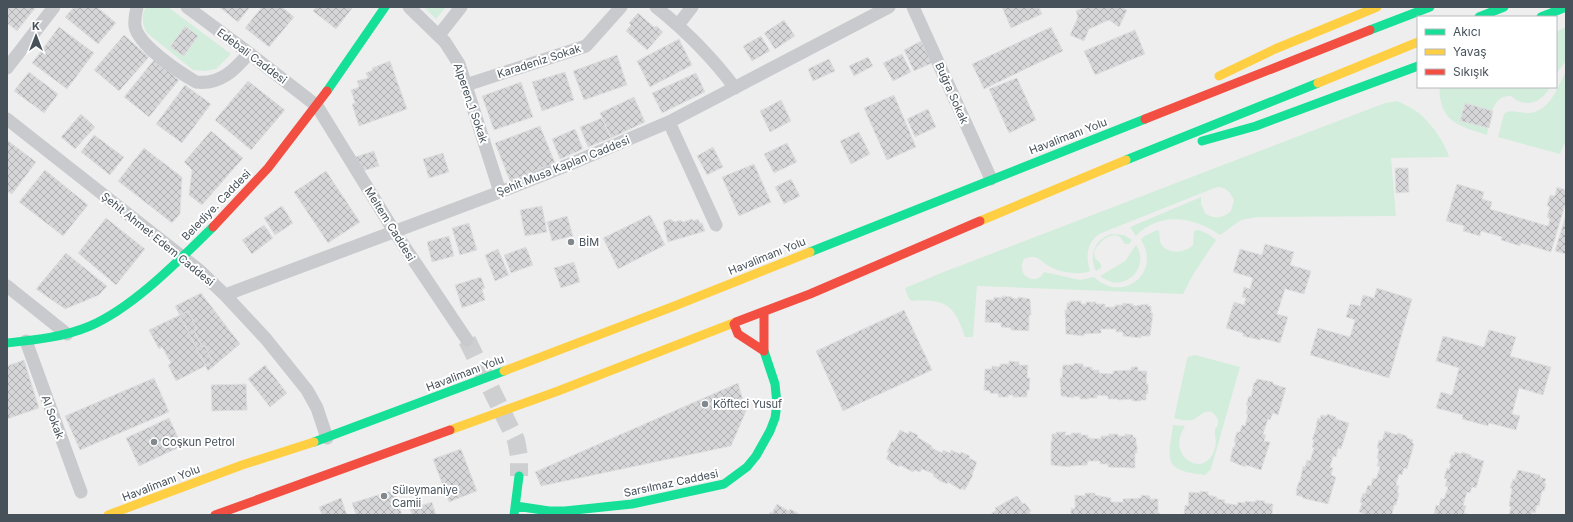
<svg xmlns="http://www.w3.org/2000/svg" width="1573" height="522" font-family="Inter,sans-serif">
	<style>
		.park { fill: #d3eddc }
		.building { fill: url(#building-cross-hatch); stroke: #e0e0e1 }
		.lines { fill: none; stroke-linecap: round; stroke-linejoin: round }
		.secondary-tunnel { stroke: #cdcfd0; stroke-width: 18; stroke-dasharray: 18 9; stroke-linecap: butt }
		.street { stroke: #c8cacd; stroke-width: 13 }
		.fast { stroke: #16e098; stroke-width: 9 }
		.slow { stroke: #ffcf43; stroke-width: 9 }
		.jam { stroke: #f24e42; stroke-width: 9 }
		.poi-dot { fill: #81888e; stroke: #fff; stroke-width: 1.5 }
		.labels { text-anchor: middle; dominant-baseline: central; stroke-width: 4; stroke-linejoin: round; paint-order: stroke }
		.street-label { font-size: 11px; fill: #46515a; stroke: #fff }
		.poi-label { font-size: 11px; fill: #46515a; stroke: #fff; text-anchor: start }
	</style>
	<defs>
		<pattern id="building-cross-hatch" width="8" height="8" patternUnits="userSpaceOnUse"><rect width="8" height="8" fill="#d6d6d8"/><path d="M0 0l8 8M0 8l8-8" fill="none" stroke="#afb0b2"/></pattern>
	</defs>
	<rect width="100%" height="100%" fill="#efeeee"/>
	<!-- park -->
	<path class="park" d="M146,7H168L231,54L216,69L205,71L193,70L147,33C142,25 141,16 146,7Z
		M424,7H446L436,19Z
		M1566,27V61L1556,74V32Z
		M1566,72V144H1564L1560,154L1498,137L1504,114L1507,112C1514,110 1521,113 1529,113C1551,111 1556,88 1566,72Z
		M1440,87H1550C1542,103 1524,109 1511,96C1491,95 1490,120 1487,135C1467,128 1446,125 1441,102C1440,98 1439,92 1440,87Z
		M1397,101C1404,104 1410,107 1416,111C1429,120 1445,142 1449,157L1391,158L1396,216L1257,217L1241,220L1220,235C1194,217 1160,211 1136,236L1130,227L1201,197V204L1205,213C1214,220 1223,218 1231,211L1234,200C1230,192 1226,187 1217,187L1099,234C1086,243 1086,258 1090,271C1080,276 1056,272 1047,265C1038,259 1037,254 1024,259C1015,276 1036,287 1044,272L1080,280L1094,277C1122,304 1162,273 1141,240L1143,237L1157,230L1159,231C1160,235 1159,239 1161,244C1168,255 1185,253 1193,245L1194,231L1199,230L1208,234L1216,240L1194,273L1183,294L977,286L973,337H965C954,304 945,299 911,301L908,297L905,288L941,273L1385,103Z
		M1111,234L1124,235L1132,240L1129,244H1125C1122,241 1122,238 1118,236C1109,232 1097,244 1094,252L1095,258C1098,262 1102,262 1101,268L1096,271C1088,256 1095,239 1111,234Z
		M1136,245C1146,259 1138,279 1121,282C1113,284 1106,280 1100,276L1125,261Z
		M1195,355L1240,367L1211,469L1205,475C1162,470 1168,462 1173,425L1185,426C1183,430 1181,433 1180,437C1174,461 1205,476 1214,451C1218,441 1214,437 1215,430C1216,425 1217,429 1218,424C1219,420 1215,413 1211,412C1203,409 1198,419 1192,420C1186,421 1180,420 1174,418L1187,359L1188,357Z"/>
	<!-- building -->
	<path class="building" d="M7,7H36L17,31L7,23Z
		M74,7H97L116,23L98,44L65,17Z
		M219,7H250L238,22Z
		M262,7H282L294,17L269,47L245,28Z
		M316,7H353L336,29L313,11Z
		M1002,7H1039L1042,14L1011,28Z
		M1086,7H1121L1127,10L1119,27L1109,20L1089,29L1084,41L1070,35L1078,17L1076,11Z
		M638,13L654,27L657,26L663,32L647,50L626,31L631,25L629,23Z
		M784,20L795,36L775,49L764,33Z
		M185,26L198,36L184,56L170,47Z
		M59,27L94,53L67,89L32,63Z
		M1051,27L1063,51L984,89L972,64Z
		M1135,30L1145,54L1095,75L1084,51Z
		M124,35L149,57L119,91L94,70Z
		M761,36L770,51L752,61L743,46Z
		M679,39L692,65L650,87L637,61Z
		M921,41L932,63L914,71L904,50Z
		M902,54L911,72L893,81L883,63Z
		M617,55L627,85L584,100L573,71Z
		M868,57L873,66L854,76L849,66Z
		M829,59L835,71L813,81L808,69Z
		M154,60L179,80L149,117L124,97Z
		M390,61L407,109L359,126L352,104L355,103L351,90L359,87L357,81L368,78L366,73L373,70L372,68Z
		M29,72L58,94L44,113L14,91Z
		M565,72L574,100L542,111L532,82Z
		M696,73L705,92L662,113L652,93Z
		M1017,78L1036,120L1009,133L989,89Z
		M248,81L285,110L251,150L215,120Z
		M521,82L533,117L494,130L482,96Z
		M185,85L211,104L182,143L156,124Z
		M894,95L916,147L887,160L864,108Z
		M634,97L645,122L611,138L600,113Z
		M781,100L791,121L770,132L760,111Z
		M1465,103L1493,111L1489,128L1460,121Z
		M928,109L936,127L915,137L907,119Z
		M81,114L95,127L75,149L61,137Z
		M602,118L611,138L588,147L580,127Z
		M540,126L555,163L510,181L495,143Z
		M575,129L583,149L560,159L552,139Z
		M211,131L243,158L202,205L189,195L192,170L184,162Z
		M859,132L870,154L851,164L840,141Z
		M94,135L124,157L110,175L81,152Z
		M7,140L36,162L12,194L7,191Z
		M787,143L797,162L774,173L764,154Z
		M713,147L723,167L707,175L697,156Z
		M144,148L182,177L180,214L172,223L118,181Z
		M374,151L379,166L359,172L355,157Z
		M443,153L449,172L429,178L423,159Z
		M754,164L771,202L739,216L722,177Z
		M1395,168H1408L1409,192L1396,193Z
		M45,170L88,205L63,236L19,202Z
		M326,171L360,222L328,243L294,192Z
		M791,179L800,196L784,204L775,187Z
		M1457,184L1484,192L1482,199L1492,202L1490,209L1548,226L1550,219L1547,217L1550,207L1547,206L1550,195L1555,196L1557,187L1566,190V201L1551,252L1521,243L1520,246L1501,240L1502,237L1481,231L1480,236L1463,231L1464,226L1446,221Z
		M282,206L293,223L275,235L264,218Z
		M542,206L547,232L525,236L520,210Z
		M650,215L665,245L618,269L603,238Z
		M1566,215V254L1555,251Z
		M567,216L573,236L552,241L547,222Z
		M106,218L145,249L116,285L78,253Z
		M671,219L674,222L681,220L683,222L692,219L693,221L698,219L700,223H702L705,231L668,242L663,222Z
		M469,223L477,250L460,255L452,228Z
		M264,225L273,238L252,254L242,240Z
		M449,236L454,256L432,262L427,242Z
		M1265,244L1294,252L1290,265L1311,271L1304,294L1285,289L1277,314L1288,317L1280,343L1261,338L1260,340L1243,336V333L1226,328L1234,302L1244,305L1246,298L1242,297L1244,287L1250,289L1253,278L1233,272L1240,249L1262,255Z
		M526,247L533,265L511,273L504,255Z
		M498,249L509,275L495,281L485,255Z
		M66,253L107,286L99,295L65,309L36,289Z
		M574,262L580,282L561,288L554,268Z
		M481,277L485,288L482,289L485,300L462,308L455,285Z
		M1377,288L1412,299L1389,378L1310,355L1318,328L1350,337L1355,320L1346,317L1350,304L1360,306L1363,295L1374,298Z
		M201,293L240,344L208,371L175,306Z
		M1002,296L1012,297V298L1018,299V297L1030,299L1031,315H1029V331L1011,330V328L1001,327V323L985,322L986,300H994V297L1002,298Z
		M1070,301H1081V304H1086V302H1096V304H1105V307H1115V305H1123V303L1133,304V306L1148,304V306H1151V313H1153L1150,336H1141V338L1123,336V332H1116V329H1101V333L1084,334V336L1066,334L1065,310H1067V303H1070Z
		M904,310L932,370L843,411L816,351Z
		M188,311L197,329L194,330L202,347L205,346L213,362L176,381L168,365L171,363L162,347L159,349L149,330Z
		M1489,330L1516,337L1510,356L1551,367L1543,395L1519,388L1512,414L1520,416L1516,430L1489,423L1488,426L1462,419L1463,415L1436,408L1441,392L1452,395L1459,368L1436,361L1443,336L1484,347Z
		M24,360L39,408L7,419V366Z
		M1009,361L1019,362V365H1028L1027,378H1030L1029,391L1027,390V397H1013V395H1008V397H998L999,394L990,393V391L984,390L985,369H992V366L1000,367V364H1009Z
		M1074,363L1083,364V367H1092V370H1099V373L1113,374V371L1131,370V367H1138V371H1147L1146,384H1148V394H1146V400H1141V401H1132V399L1118,400V399H1108V396L1097,395V398H1089V399H1080V397L1074,396V398L1061,396L1060,378H1062L1063,365H1074Z
		M265,365L287,393L270,407L248,379Z
		M154,378L169,412L80,450L65,416Z
		M1257,379L1273,382V384L1286,388L1278,415L1273,413L1270,420L1268,419L1263,434L1266,435L1264,441L1270,442L1261,470L1246,465L1245,467L1230,461L1233,447H1234L1236,443L1234,442L1237,432H1240L1242,425L1245,426L1248,414H1246L1248,406L1246,405L1249,396L1251,397L1254,382L1255,383Z
		M738,383L746,411L731,446L541,486L535,472Z
		M246,384L247,410L212,411L211,385Z
		M1327,414L1336,417V419L1349,423L1341,449L1338,448L1336,457L1333,456L1330,467L1333,468L1331,475L1336,477L1328,504L1302,498L1303,497L1296,495L1297,492L1296,491L1299,481L1300,482L1303,466L1305,467L1307,460L1310,461L1314,448H1312L1314,440H1312L1317,425H1316L1318,418L1320,419L1321,415L1327,416Z
		M169,418L182,446L139,466L126,438Z
		M900,430L908,434L909,431L918,435L917,437L932,446V448L942,453L943,450L950,453L951,450L960,454L961,452L970,456L969,458L977,462L972,475H973L965,490L961,488V490L948,482L947,484L940,481L933,476L934,474L922,469L920,472L914,470L913,472L900,465L899,467L890,462V461L886,459L889,453L887,452L892,441L894,442Z
		M1385,431L1397,435L1398,433L1407,436V438L1413,440L1412,443L1414,444L1407,469L1404,468L1402,475L1399,474L1396,485L1399,486L1397,493H1399L1396,505H1394L1392,515H1367L1359,512L1362,503L1360,502L1363,493L1365,494L1368,485L1371,486L1373,478L1376,479L1380,467L1377,466L1379,459L1377,458L1379,449L1377,448L1379,440L1382,441Z
		M1056,432H1066L1065,435H1071V433H1081V435H1088V438L1101,439V436H1109V434H1118V436H1125V434L1133,435V437L1136,438V445H1137V453H1135V468L1108,467V464H1100V461H1088L1087,465L1070,466V467L1051,465V441H1052V434H1056Z
		M461,449L477,491L449,502L433,459Z
		M1455,452L1461,454L1462,452L1471,455V457L1484,461L1476,488L1472,487L1470,493L1467,492L1463,505L1466,506L1464,513L1470,515H1435L1434,514L1436,505L1439,506L1441,498L1444,499L1448,487L1445,486L1447,479L1444,478L1447,468L1449,469L1451,464L1449,463L1452,455L1454,456Z
		M1518,470L1540,475V477L1546,479L1544,483L1546,484L1544,491H1542L1539,506L1537,505L1535,513L1532,512L1531,515H1509L1511,507L1509,506L1512,488H1510L1513,479L1515,480Z
		M394,490L402,515H356L352,503Z
		M1200,491L1208,492V495L1217,497V499L1225,500L1224,503L1237,505L1238,502L1245,503V501L1255,502L1256,500L1265,501L1264,503L1273,504L1272,515H1184L1185,505L1188,506L1189,492L1200,493Z
		M1085,493H1095V495L1111,498V502H1123V499L1141,498V495L1150,496V499H1158V513H1160V515H1071V508L1075,509V495L1085,496Z
		M1017,496L1023,504L1025,503L1031,511L1029,512L1031,515H992L991,514L996,510L995,508Z
		M341,498L347,515H322L319,507Z
		M432,502L436,515H412L410,509Z
		M777,504L789,511L790,509L798,513V515H769L770,512L772,513Z"/>
	<g class="lines">
		<!-- secondary-tunnel -->
		<path class="secondary-tunnel" d="M467,340L516,440L519,456V476"/>
		<!-- street -->
		<path class="street" d="M137,7C136,13 134,19 135,26C138,45 179,72 196,82C220,85 235,70 249,53
			M187,7L249,53L317,106L394,231L467,340
			M409,7L445,42L459,64L500,192
			M656,7C686,31 712,57 735,88
			M913,7L991,179
			M678,25L692,7
			M439,35L461,7
			M7,68L54,7
			M466,85L586,46L621,7
			M7,119L199,270L225,295L266,339L307,390L317,408L327,438
			M669,122L716,225
			M7,286L67,334
			M225,295L500,192L563,167L669,122L889,7
			M26,341L81,492"/>
		<!-- fast -->
		<path class="fast" d="M1479,17L1504,7
			M1541,17L1566,7
			M1370,30L1430,7
			M327,91L385,7
			M1202,141L1256,126L1418,66
			M1126,160L1318,83
			M810,252L1145,119
			M7,343C35,340 64,337 90,326C134,307 179,260 213,227
			M314,442L504,371
			M516,506L549,511H565L632,504L724,484L747,467L756,456L770,431L775,418L777,404L775,384L764,351
			M514,515L519,476"/>
		<!-- slow -->
		<path class="slow" d="M1219,76L1275,49L1377,7
			M1318,83L1418,42
			M980,221L1126,160
			M504,371L677,305L810,252
			M450,430L558,391L736,322
			M108,515L242,465L314,442"/>
		<!-- jam -->
		<path class="jam" d="M1145,119L1370,30
			M213,227L268,168L327,91
			M736,322L810,294L980,221
			M734,324L738,334L764,351V312
			M215,515L450,430"/>
	</g>
	<!-- markers -->
	<g class="poi-dot">
		<circle cx="571" cy="242" r="4"/>
		<circle cx="705" cy="404" r="4"/>
		<circle cx="154" cy="442" r="4"/>
		<circle cx="384" cy="496" r="4"/>
	</g>
	<g class="labels">
		<!-- street labels -->
		<g class="street-label">
			<text transform="translate(252 56) rotate(37)">Edebali Caddesi</text>
			<text transform="translate(539 61) rotate(-18)">Karadeniz Sokak</text>
			<text transform="translate(952 93) rotate(66)">Buğra Sokak</text>
			<text transform="translate(471 103) rotate(71)">Alperen_1 Sokak</text>
			<text transform="translate(1068 136) rotate(-21)">Havalimanı Yolu</text>
			<text transform="translate(563 166) rotate(-22)">Şehit Musa Kaplan Caddesi</text>
			<text transform="translate(216 205) rotate(-46)">Belediye. Caddesi</text>
			<text transform="translate(390 224) rotate(58)">Meltem Caddesi</text>
			<text transform="translate(158 239) rotate(39)">Şehit Ahmet Edem Caddesi</text>
			<text transform="translate(767 256) rotate(-22)">Havalimanı Yolu</text>
			<text transform="translate(465 373) rotate(-21)">Havalimanı Yolu</text>
			<text transform="translate(53 417) rotate(70)">Al Sokak</text>
			<text transform="translate(161 483) rotate(-21)">Havalimanı Yolu</text>
			<text transform="translate(671 483) rotate(-12)">Sarsılmaz Caddesi</text>
		</g>
		<!-- poi labels -->
		<g class="poi-label">
			<text x="579" y="242">BİM</text>
			<text x="713" y="404">Köfteci Yusuf</text>
			<text x="162" y="442">Coşkun Petrol</text>
			<text x="392" y="490">Süleymaniye<tspan x="392" dy="13">Camii</tspan></text>
		</g>
	</g>
	<!-- border -->
	<rect width="1573" height="522" fill="none" stroke="#46515a" stroke-width="16"/>
	<!-- legend -->
	<rect x="1417" y="16" width="140" height="72" fill="#ffffff" stroke="#b5b9bd"/>
	<rect x="1425" y="29" width="20" height="6" fill="#16e098" stroke="#b5b9bd"/>
	<text x="1453" y="36" font-size="12" fill="#46515a">Akıcı</text>
	<rect x="1425" y="49" width="20" height="6" fill="#ffcf43" stroke="#b5b9bd"/>
	<text x="1453" y="56" font-size="12" fill="#46515a">Yavaş</text>
	<rect x="1425" y="69" width="20" height="6" fill="#f24e42" stroke="#b5b9bd"/>
	<text x="1453" y="76" font-size="12" fill="#46515a">Sıkışık</text>
	<!-- north arrow -->
	<g transform="translate(36 36)" stroke="#ffffff" stroke-width="3" paint-order="stroke">
	<path d="M0-3L7 15L0 10L-7 15Z" fill="#46515a"/>
	<text y="-6" font-size="11" font-weight="bold" text-anchor="middle" fill="#46515a">K</text>
	</g>
</svg>
